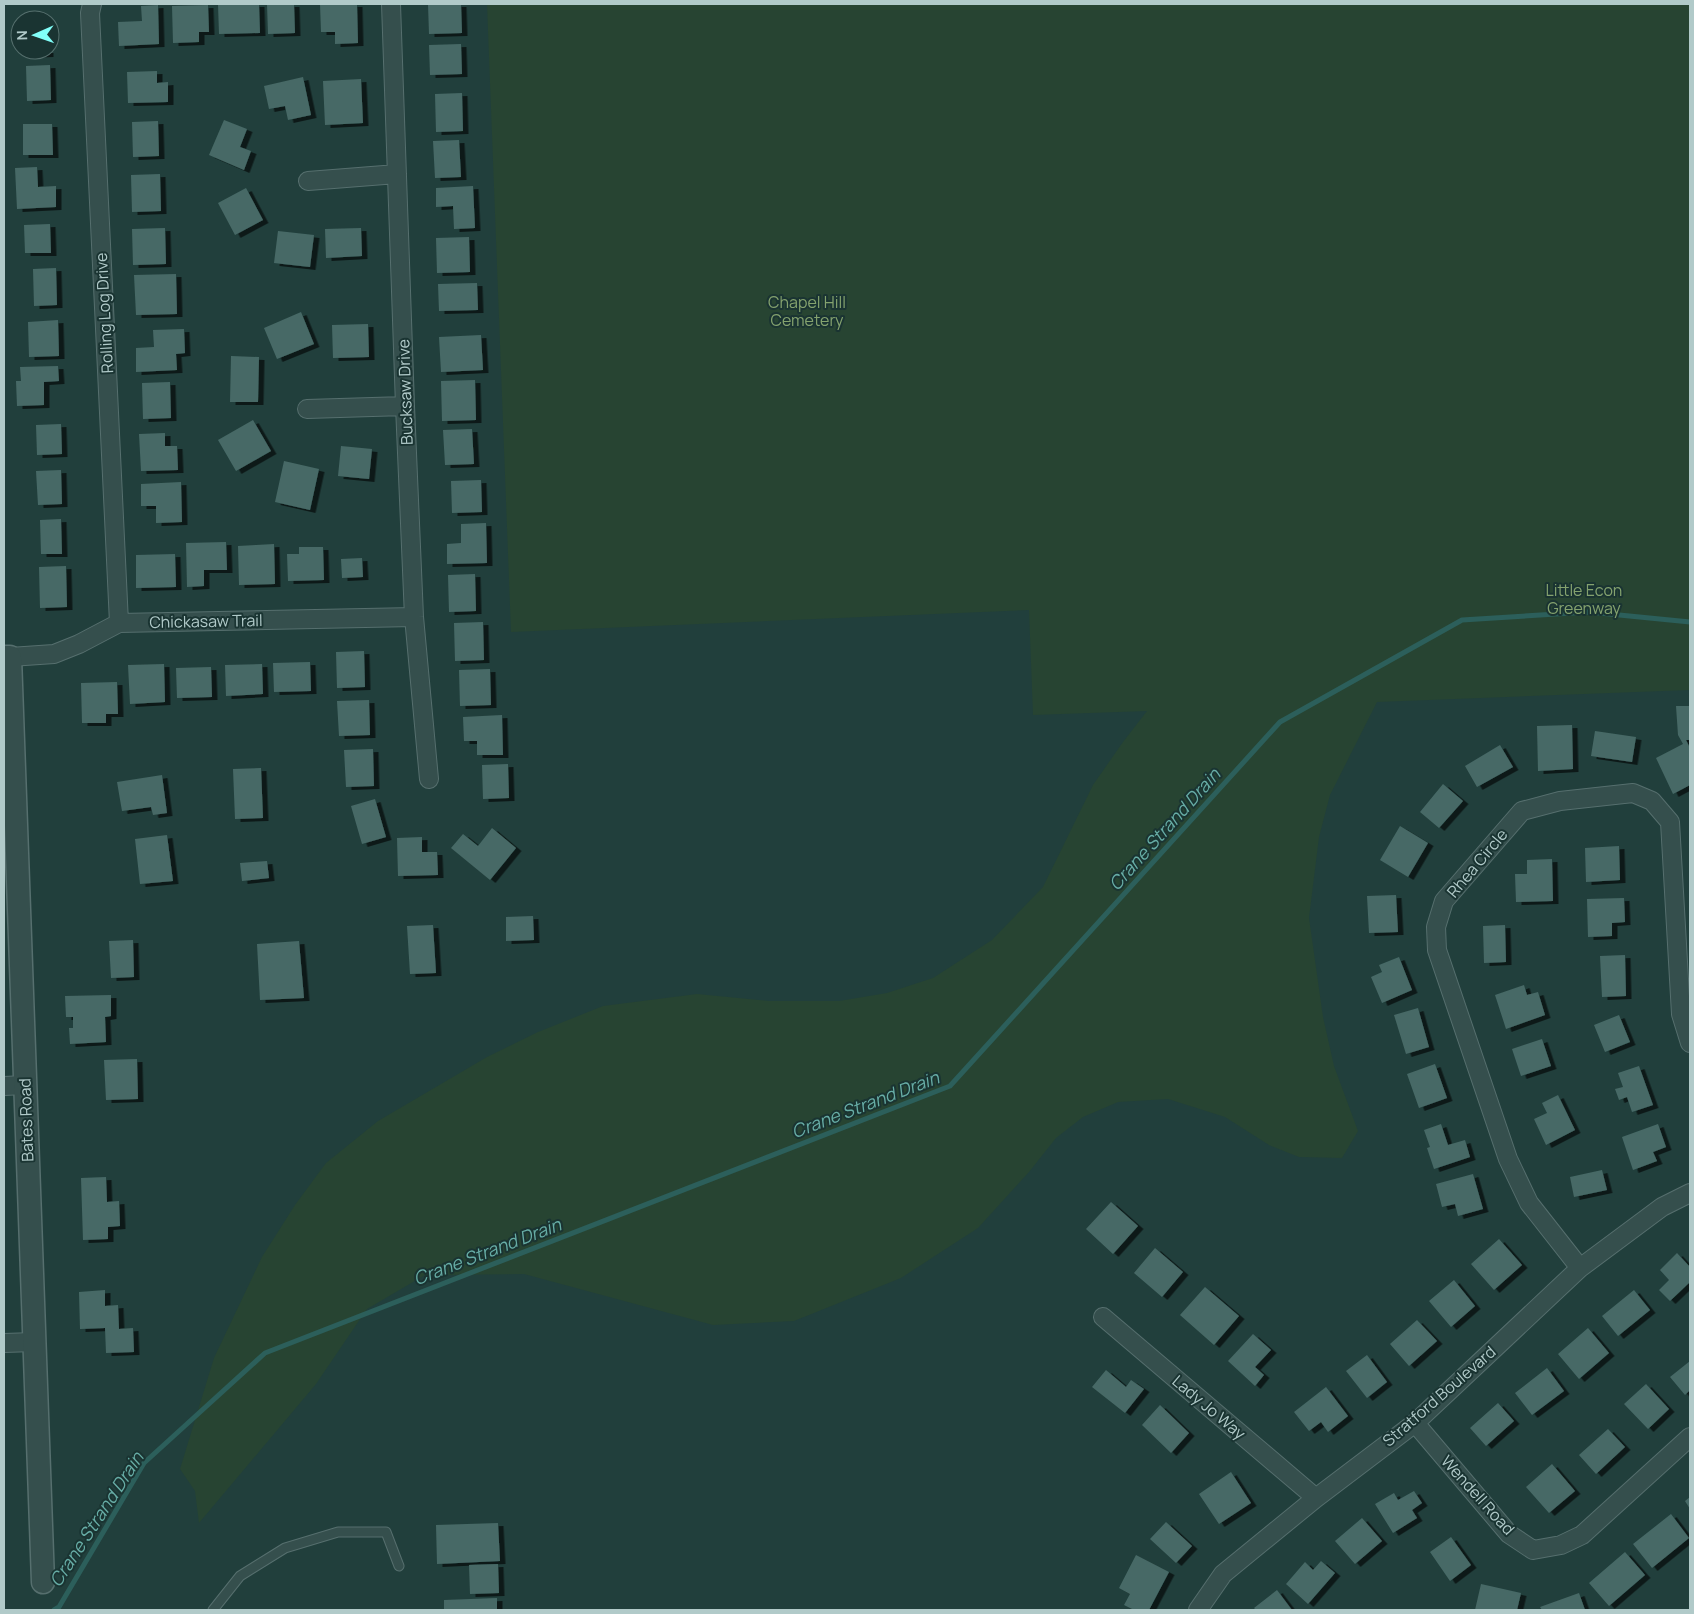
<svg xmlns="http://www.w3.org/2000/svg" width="1694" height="1614" font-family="Manrope,sans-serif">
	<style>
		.green { fill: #274432 }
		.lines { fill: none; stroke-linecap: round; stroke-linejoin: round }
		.stream { stroke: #2c5f5b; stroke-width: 5 }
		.building { fill: #476966; filter: url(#shadow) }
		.service-casing { stroke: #566f6e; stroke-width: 11 }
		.minor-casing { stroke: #566f6e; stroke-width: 20 }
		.tertiary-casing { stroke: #566f6e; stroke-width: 25 }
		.service { stroke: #354f4d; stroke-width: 9 }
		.minor { stroke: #354f4d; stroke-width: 18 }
		.tertiary { stroke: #354f4d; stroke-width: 22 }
		.labels { text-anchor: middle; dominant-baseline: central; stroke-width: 4; stroke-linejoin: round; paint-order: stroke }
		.park-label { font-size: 16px; fill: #84a26e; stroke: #1a3432 }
		.street-label { font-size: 16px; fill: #b1cac9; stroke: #1a3432 }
		.water-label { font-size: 18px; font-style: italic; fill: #67ada6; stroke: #1a3432 }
	</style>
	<defs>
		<filter id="shadow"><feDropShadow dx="5.5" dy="3" stdDeviation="0" flood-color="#0009"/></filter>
	</defs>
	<rect width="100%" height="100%" fill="#213f3c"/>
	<!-- green -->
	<path class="green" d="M487,4H1690V690L1377,702L1330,795L1319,837L1309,918L1323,1017L1334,1066L1358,1131L1342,1158L1299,1157L1269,1145L1225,1117L1168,1099L1118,1102L1083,1117L1056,1138L1029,1172L978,1228L901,1278L794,1321L713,1325L524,1274L425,1275L367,1309L316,1384L199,1523L195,1491L180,1469L214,1358L262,1257L295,1205L326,1163L378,1121L487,1057L538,1032L603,1006L697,994L769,1001H839L887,993L933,978L992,940L1043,887L1093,785L1123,742L1147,711L1033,715L1029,610L511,632Z"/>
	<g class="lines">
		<!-- stream -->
		<path class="stream" d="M54,1610L59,1607L144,1463L265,1353L950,1086L1280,722L1462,620L1589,612L1690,622"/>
	</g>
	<!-- building -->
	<path class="building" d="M218,4H259L260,33L219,34Z
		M267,4H294L295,33L268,34Z
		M320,4H357L358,43L335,44V32H321Z
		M428,4H461L462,33L429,34Z
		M158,5L159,44L119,46L118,22L142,21L141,6Z
		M208,5L209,32H199V42L173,43L172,6Z
		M461,44L462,74L430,75L429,45Z
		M23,50H48V54L23,55Z
		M50,65L51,100L27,101L26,66Z
		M157,71V83L168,82V102L128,103L127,72Z
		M303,77L311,115L288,120L285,106L269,109L264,86Z
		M361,79L363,123L325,125L323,81Z
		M462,93L463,131L436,132L435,94Z
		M224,120L247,129L240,147L251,151L244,170L209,155Z
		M158,121L159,156L133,157L132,122Z
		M23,124H52L53,155H23Z
		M459,140L461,177L435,178L433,141Z
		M37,167L38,187L56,186V207L17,209L15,168Z
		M160,174L161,211L132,212L131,175Z
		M473,186L475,228L454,229L453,206L436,207V188Z
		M246,188L263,220L235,235L218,203Z
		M50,224L51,253H25L24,225Z
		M165,228L166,264L133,265L132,229Z
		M361,228L362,256L326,258L325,229Z
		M278,231L314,235L310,267L274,263Z
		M469,237L470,272L437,273L436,238Z
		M56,268L57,305L34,306L33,269Z
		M176,274L177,314L136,315L134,275Z
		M477,283L478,310L439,311L438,284Z
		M301,312L314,344L277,359L264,328Z
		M58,320L59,356L29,357L28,322Z
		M368,324L369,357L333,358L332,325Z
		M184,329L185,353L176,354L177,370L136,372V348L154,347L153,330Z
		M481,335L483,370L441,372L439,337Z
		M231,356L259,357L258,402H230Z
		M58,366L59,381L44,382V405L17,406L16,381H21L20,367Z
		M475,380L476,420L442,421L441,381Z
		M170,382L171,418L143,419L142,383Z
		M253,420L271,451L236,471L218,440Z
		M61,424L62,454L37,455L36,425Z
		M472,429L474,464L445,465L443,430Z
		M165,433V446H177L178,470L141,471L139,434Z
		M341,446L372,449L369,479L338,476Z
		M284,461L319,469L310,510L275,502Z
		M61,470L62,504L38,505L36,471Z
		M481,480L482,512L452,513L451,481Z
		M181,482L182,522L156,523V506H141V484Z
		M61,519L62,554H41L40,520Z
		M486,523L487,563L447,564V544L461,543V524Z
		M226,542L227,570H204V586L187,587L186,543Z
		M274,544L275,584L239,585L238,546Z
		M299,547H323L324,580L288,581L287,554H299Z
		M175,554L176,587L136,588V555Z
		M362,558L363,577L342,578L341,559Z
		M66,566L67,607L40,608L39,567Z
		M475,574L476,611L449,612L448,575Z
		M483,622L484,660L455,661L454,623Z
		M364,651L365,687L337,688L336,652Z
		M310,662L311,691L274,692L273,663Z
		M164,664L165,702L130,704L128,665Z
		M262,664L263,694L226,696L225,665Z
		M211,667L212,697L177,698L176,668Z
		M490,669L491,705L460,706L459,670Z
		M117,682L118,714H106V723H82L81,683Z
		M369,700L370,735L339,736L337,701Z
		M1676,706H1690V740H1686L1690,748V785L1673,794L1656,758L1683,744L1678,735Z
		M502,715L503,755H477V741H464L463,717Z
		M1572,725L1573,769L1538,771L1537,726Z
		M1595,731L1636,737L1632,762L1591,756Z
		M1500,745L1513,767L1477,787L1465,766Z
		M373,749L374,786L346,787L344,750Z
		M508,764L509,798L483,799L482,765Z
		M261,768L263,818L235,819L233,769Z
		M162,775L167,813L153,815L151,807L122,811L117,782Z
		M1443,784L1463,801L1439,828L1420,812Z
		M375,799L386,837L362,844L351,806Z
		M1400,826L1428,843L1408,877L1380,860Z
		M492,828L516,848L490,880L451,848L463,834L478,846Z
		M167,835L173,881L140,884L135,839Z
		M422,837V852H437L438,875L398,876L397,838Z
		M1619,846L1620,880L1586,882L1585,848Z
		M1552,859L1553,901L1516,902L1515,874H1527V860Z
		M267,861L269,878L242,881L240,863Z
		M1396,895L1398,932L1369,933L1367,896Z
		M1624,898L1625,922L1612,923V936L1588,937L1587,899Z
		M533,916L534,940L506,941V917Z
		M433,925L436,973L410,974L407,926Z
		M1505,925L1506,962L1484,963L1483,926Z
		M133,940L134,977L111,978L109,941Z
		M299,941L304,998L260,1000L257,944Z
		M1625,955L1626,996L1602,997L1600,956Z
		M1399,957L1412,990L1382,1003L1371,977L1382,972L1379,965Z
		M1524,985L1527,995L1538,992L1545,1015L1506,1029L1495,995Z
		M111,995V1016L105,1017L106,1042L70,1044L69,1028H73V1017H66L65,996Z
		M1418,1008L1429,1047L1406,1054L1394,1015Z
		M1619,1015L1630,1042L1605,1052L1594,1025Z
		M1542,1039L1551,1066L1521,1076L1512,1049Z
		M137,1059L138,1099L106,1100L104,1060Z
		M1435,1064L1447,1098L1419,1108L1407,1074Z
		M1639,1066L1653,1105L1632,1112L1627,1097L1619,1100L1615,1089L1623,1087L1618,1073Z
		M1558,1095L1575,1130L1546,1145L1534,1119L1547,1113L1542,1103Z
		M1441,1124L1448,1145L1465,1140L1470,1157L1434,1169L1427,1148L1430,1147L1424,1130Z
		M1658,1124L1666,1147L1653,1152L1657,1161L1633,1170L1622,1137Z
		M1602,1170L1607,1190L1574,1197L1570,1177Z
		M1473,1174L1483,1209L1458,1216L1455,1204L1442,1207L1436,1184Z
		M106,1177L107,1202L119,1201L120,1226L108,1227V1239L83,1240L81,1178Z
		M1111,1202L1138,1226L1113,1254L1086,1229Z
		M1499,1239L1522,1265L1494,1290L1471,1264Z
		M1155,1248L1183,1272L1162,1297L1134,1273Z
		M1677,1253L1690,1267V1282L1670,1301L1659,1290L1669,1280L1660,1270Z
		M1454,1280L1475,1306L1451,1327L1429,1301Z
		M1205,1287L1239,1316L1214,1345L1180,1315Z
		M105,1290V1306L118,1305L119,1329L133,1328L134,1352L106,1353L105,1328L80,1329L79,1292Z
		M1634,1290L1650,1310L1618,1336L1602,1316Z
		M1417,1320L1437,1341L1409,1366L1390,1344Z
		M1588,1328L1609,1353L1579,1379L1558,1354Z
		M1253,1334L1271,1350L1255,1367L1264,1375L1255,1386L1228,1361Z
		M1367,1355L1387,1382L1367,1398L1346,1371Z
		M1690,1361V1390L1685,1395L1670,1377Z
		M1547,1368L1564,1391L1532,1415L1515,1393Z
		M1106,1370L1126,1387L1131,1380L1144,1389L1125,1413L1092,1387Z
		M1646,1384L1669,1409L1648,1429L1624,1404Z
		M1326,1387L1348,1416L1328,1432L1321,1422L1309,1431L1294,1412Z
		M1498,1403L1514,1421L1486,1446L1470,1428Z
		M1160,1405L1189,1433L1171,1453L1142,1425Z
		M1608,1429L1625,1447L1596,1474L1579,1455Z
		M1552,1464L1575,1491L1549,1513L1526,1487Z
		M1231,1472L1251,1503L1219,1524L1199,1494Z
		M1414,1491L1422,1503L1412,1510L1417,1518L1393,1533L1375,1504L1394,1493L1398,1500Z
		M1690,1497V1509L1685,1501Z
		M1671,1514L1689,1538L1652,1568L1633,1544Z
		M1362,1518L1382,1541L1355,1564L1335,1541Z
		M1166,1522L1192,1546L1176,1563L1150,1539Z
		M498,1523L500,1561L437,1564L436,1525Z
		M1451,1537L1471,1565L1450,1581L1430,1552Z
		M1625,1552L1645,1575L1609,1606L1589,1583Z
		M1136,1555L1169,1572L1149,1610H1134L1124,1605L1130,1594L1119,1588Z
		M1321,1561L1335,1573L1308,1604L1286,1584L1305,1562L1313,1570Z
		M498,1564L499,1593L470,1594L469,1565Z
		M1481,1584L1521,1593L1517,1610H1475Z
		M1277,1590L1292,1610H1256L1254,1608Z
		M1579,1593L1585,1610H1542L1540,1607Z
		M497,1598V1610H444V1600Z"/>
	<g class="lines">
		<!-- service casing -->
		<g class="service-casing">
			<path id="service" d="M213,1610L240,1576L285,1548L338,1532H386L399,1566"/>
		</g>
		<!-- minor casing -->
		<g class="minor-casing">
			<path id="minor" d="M92,4L90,13L119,623
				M391,4L405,406L414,617L429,779
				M308,181L397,174
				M307,409L405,406
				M10,657L54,654L79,644L119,623L414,617
				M4,1086L25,1085
				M1580,1268L1529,1203L1508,1159L1437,950L1436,927L1444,901L1522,811L1560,801L1633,793L1652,801L1670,822L1681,1014L1690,1043
				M1103,1317L1316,1498
				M4,1343L34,1342
				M1415,1423L1509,1534L1533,1550L1561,1545L1582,1535L1690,1437
				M1198,1610L1223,1574L1316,1498L1415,1423L1580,1268L1662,1207L1690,1193"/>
		</g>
		<!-- tertiary casing -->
		<g class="tertiary-casing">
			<path id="tertiary" d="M4,657H10L43,1582"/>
		</g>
		<!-- service -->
		<use href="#service" class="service"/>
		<!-- minor -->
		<use href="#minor" class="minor"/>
		<!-- tertiary -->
		<use href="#tertiary" class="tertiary"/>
	</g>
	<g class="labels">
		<!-- park labels -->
		<g class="park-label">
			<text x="807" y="302">Chapel Hill<tspan x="807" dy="18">Cemetery</tspan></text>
			<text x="1584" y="590">Little Econ<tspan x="1584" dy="18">Greenway</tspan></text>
		</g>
		<!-- street labels -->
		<g class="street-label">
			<text transform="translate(104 313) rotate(-93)">Rolling Log Drive</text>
			<text transform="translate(405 392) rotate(-92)">Bucksaw Drive</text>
			<text transform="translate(206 621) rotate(-1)">Chickasaw Trail</text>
			<text transform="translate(1477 863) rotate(-50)">Rhea Circle</text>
			<text transform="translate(26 1120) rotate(-92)">Bates Road</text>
			<text transform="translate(1439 1396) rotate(-41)">Stratford Boulevard</text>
			<text transform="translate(1209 1407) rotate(40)">Lady Jo Way</text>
			<text transform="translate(1478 1495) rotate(48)">Wendell Road</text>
		</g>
		<!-- water labels -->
		<g class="water-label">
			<text transform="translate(1164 829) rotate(-48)">Crane Strand Drain</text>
			<text transform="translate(865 1104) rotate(-21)">Crane Strand Drain</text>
			<text transform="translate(487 1251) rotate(-21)">Crane Strand Drain</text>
			<text transform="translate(96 1519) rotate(-57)">Crane Strand Drain</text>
		</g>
	</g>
	<!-- border -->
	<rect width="1694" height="1614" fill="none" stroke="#b1cac9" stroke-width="10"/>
	<!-- north arrow -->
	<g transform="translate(35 35) rotate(268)"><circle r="24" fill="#1a3432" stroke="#56706e"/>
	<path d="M0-4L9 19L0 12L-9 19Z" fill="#81fff9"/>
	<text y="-8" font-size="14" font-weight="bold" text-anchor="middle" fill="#b1cac9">N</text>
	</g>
</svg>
